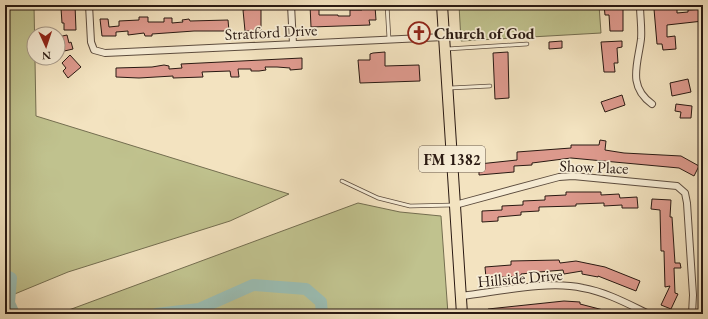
<svg xmlns="http://www.w3.org/2000/svg" width="708" height="319" font-family="'EB Garamond',serif">
	<style>
		.green { fill: #c0c28e; stroke: #746e50 }
		.lines { fill: none; stroke-linecap: round; stroke-linejoin: round }
		.river { stroke: #9bbeb4; stroke-width: 12 }
		.building { fill: #de9a8e; stroke: #291912 }
		.service-casing { stroke: #5c4c3e; stroke-width: 4.5 }
		.minor-casing { stroke: #5c4c3e; stroke-width: 8 }
		.primary-casing { stroke: #291912; stroke-width: 12 }
		.service { stroke: #f7edd6; stroke-width: 3 }
		.minor { stroke: #f7edd6; stroke-width: 6 }
		.primary { stroke: #f3e3c0; stroke-width: 10 }
		.labels { text-anchor: middle; dominant-baseline: central; stroke-width: 3.5; stroke-linejoin: round; paint-order: stroke }
		.shield { fill: #f7edd6; stroke: #67594d; stroke-width: 1 }
		.shield-label { font-size: 15px; font-weight: bold; fill: #291912 }
		.street-label { font-size: 16px; fill: #291912; stroke: #f7edd6 }
		.poi-label { font-size: 16px; font-weight: bold; fill: #291912; stroke: #f7edd6; text-anchor: start }
	</style>
	<rect width="100%" height="100%" fill="#f3e3c0"/>
	<filter id="stains"><feTurbulence type="fractalNoise" baseFrequency=".005" numOctaves="4"/><feColorMatrix values="0 0 0 0 .2 0 0 0 0 .09 0 0 0 0 .02 0 0 0 .5 -.17"/></filter>
	<radialGradient id="worn" r=".72"><stop offset=".6" stop-color="#630" stop-opacity="0"/><stop offset="1" stop-color="#630" stop-opacity=".3"/></radialGradient>
	<!-- green -->
	<path class="green" d="M5,5H34L36,116L289,194L230,221L68,272L5,298Z
		M459,5H599L601,33L461,41Z
		M358,203L400,212L441,216L448,314H58Z"/>
	<g class="lines">
		<!-- river -->
		<path class="river" d="M5,275L11,278L9,303L14,314
			M156,314L199,309L253,285L306,289L321,302L322,314"/>
	</g>
	<!-- building -->
	<path class="building" d="M65,5H75L76,30H64V23H62L61,8H65Z
		M310,5H319V15H338V16H350V10H362V6H375L376,20H369L370,25L311,27Z
		M604,5H618V7H623V31H610L609,15H605Z
		M677,7V13L688,12V10L703,9V21L667,25V37L675,36L676,49L663,50L662,44H657L654,9Z
		M249,9H261V31H245L243,10Z
		M139,17H148V22H164V18H172V23L183,22L182,20L189,19L190,21L228,20L229,31H194L152,34V36H145L144,33L128,35V31L116,32V36H102L100,19H108L109,27L119,26V21L139,20Z
		M67,35L69,43L71,42L73,49L60,52L58,37Z
		M562,41V48L549,49V42Z
		M622,41V47L617,48L618,63H614L615,72H604L601,42Z
		M385,52V66L419,65L420,81L360,83L358,60H370V54L373,53Z
		M508,52L509,98L495,99L493,53Z
		M70,55L81,67L68,78L63,71L66,68L62,63Z
		M302,58V69L290,70V68L277,67H265L266,70L259,71H251V69H238L239,77H231L230,71L202,72L203,77L173,78V76L139,78L116,77V68L152,67L164,65L169,66V69L182,68L181,64Z
		M688,79L691,92L672,96L670,83Z
		M622,95L625,105L605,112L601,102Z
		M676,104L692,106L691,118H680L681,112L675,111Z
		M600,140L606,141L605,150L624,153L681,156L699,166L694,176L679,168L571,158L532,163V165L514,166V172L479,175V164L517,160V152L571,148V145H599Z
		M566,192H601V195L619,194L620,198L637,197L638,208H622V205L604,206V203L576,204V206L539,207V211L521,212V215L498,217V221L482,222V211L502,210V206L523,205V201L545,200V196L566,195Z
		M652,199L671,200L670,217H672L675,263H680L681,268H674L675,293L678,294L671,309L661,305L670,286L665,287L664,251H661L660,210L651,209Z
		M559,260L560,263L576,261L605,267L640,281L636,291L598,276V277L582,274V271L564,274L563,270L539,272L521,274V276L486,278L485,267L511,265V261Z
		M564,301L580,302V304L611,312L610,314H581L556,311V314H488V309Z"/>
	<g class="lines">
		<!-- service casing -->
		<g class="service-casing">
			<path id="service" d="M387,5L389,39
				M447,49L527,44
				M450,88L490,86
				M342,181L378,198L410,206L453,205"/>
		</g>
		<!-- minor casing -->
		<g class="minor-casing">
			<path id="minor" d="M89,5L91,42L94,50L105,53L444,37
				M291,5L293,44
				M640,5C640,16 642,28 641,39C638,64 627,86 652,104
				M455,205L559,177L573,176L677,186L685,193L687,203L693,295L692,314
				M461,296C497,292 548,280 583,288C606,292 628,304 649,314"/>
		</g>
		<!-- primary casing -->
		<g class="primary-casing">
			<path id="primary" d="M442,5L462,314"/>
		</g>
		<!-- service -->
		<use href="#service" class="service"/>
		<!-- minor -->
		<use href="#minor" class="minor"/>
		<!-- primary -->
		<use href="#primary" class="primary"/>
	</g>
	<!-- icons -->
	<defs>
		<g id="church-ring" transform="scale(1.15)"><circle r="9.5" fill="#f7edd6" stroke="#8f2418" stroke-width="1.5"/><path d="M-1.2-6h2.4v3.5h3.3v2.4h-3.3V6h-2.4V-.1h-3.3v-2.4h3.3Z" fill="#8f2418"/></g>
	</defs>
	<g fill-rule="evenodd">
		<use href="#church-ring" x="419" y="33"/>
	</g>
	<g class="labels">
		<!-- shield labels -->
		<rect class="shield" x="419" y="146" width="66" height="26" rx="3"/>
		<g class="shield-label">
			<text x="452" y="159">FM 1382</text>
		</g>
		<!-- street labels -->
		<g class="street-label">
			<text transform="translate(271 32) rotate(-3)">Stratford Drive</text>
			<text transform="translate(594 167) rotate(2)">Show Place</text>
			<text transform="translate(520 278) rotate(-5)">Hillside Drive</text>
		</g>
		<!-- poi labels -->
		<g class="poi-label">
			<text x="434" y="33">Church of God</text>
		</g>
	</g>
	<!-- margin -->
	<rect width="708" height="319" fill="none" stroke="#f3e3c0" stroke-width="20"/>
	<rect x="6" y="6" width="696" height="307" fill="none" stroke="#291912" stroke-width="2"/>
	<rect x="10" y="10" width="688" height="299" fill="none" stroke="#291912"/>
	<!-- north arrow -->
	<g transform="translate(46 46) rotate(177)"><circle r="19" fill="#f7edd6" stroke="#a59888"/>
	<path d="M0-3L7 15L0 10L-7 15Z" fill="#8f2418"/>
	<text y="-6" font-size="11" font-weight="bold" text-anchor="middle" fill="#291912">N</text>
	</g>
	<rect width="100%" height="100%" filter="url(#stains)"/>
	<rect width="100%" height="100%" fill="url(#worn)"/>
</svg>
